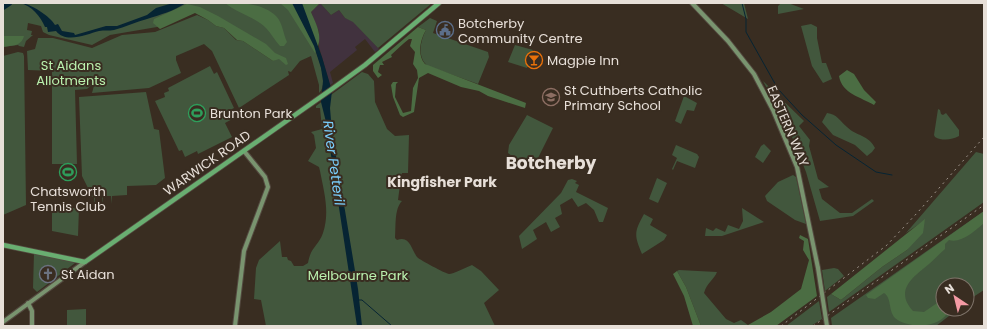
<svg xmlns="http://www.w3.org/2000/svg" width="987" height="329" font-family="Poppins,sans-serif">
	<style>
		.commercial { fill: #41323e }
		.green { fill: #42573d }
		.forest { fill: #4b6d43 }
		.water { fill: #062433 }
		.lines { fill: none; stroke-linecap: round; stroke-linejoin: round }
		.stream { stroke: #062433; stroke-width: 1 }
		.river { stroke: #062433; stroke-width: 6 }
		.secondary-casing { stroke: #544a40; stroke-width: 6 }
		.primary-casing { stroke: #544a40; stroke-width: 6 }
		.secondary { stroke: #79946f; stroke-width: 4 }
		.primary { stroke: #69ae71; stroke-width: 4.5 }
		.rail { stroke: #9b9188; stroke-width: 1; stroke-dasharray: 2 4; stroke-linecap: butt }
		.secondary-bridge-casing { stroke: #544a40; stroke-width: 6; stroke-linecap: butt }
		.secondary-bridge { stroke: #79946f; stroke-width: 4 }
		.labels { text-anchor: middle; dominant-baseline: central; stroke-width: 4; stroke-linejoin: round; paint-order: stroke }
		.poi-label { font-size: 13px; fill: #e7dfd8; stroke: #392d21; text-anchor: start }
		.park-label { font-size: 13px; fill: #baf1ae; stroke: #392d21 }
		.street-label { font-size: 13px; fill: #e7dfd8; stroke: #392d21 }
		.water-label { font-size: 14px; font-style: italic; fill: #7acefc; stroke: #392d21 }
		.neighbourhood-label { font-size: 14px; font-weight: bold; fill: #e7dfd8; stroke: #392d21 }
		.district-label { font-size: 17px; font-weight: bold; fill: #e7dfd8; stroke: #392d21 }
	</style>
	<rect width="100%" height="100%" fill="#392d21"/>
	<!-- commercial -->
	<path class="commercial" d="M320,3L331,15L339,10L345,18L353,21L379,49L375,52L365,39L355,47L357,50L330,72L333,83L330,85L319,47V32L311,12Z"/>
	<!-- green -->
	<path class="green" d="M3,3H292C301,19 335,79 319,93V85L311,56L300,61L291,72L288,71L289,75L239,108L212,51L204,44L176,56V60L181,73L149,88L92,93L95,82L87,89L75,90L77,164H52V71L28,70L27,51L35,49L38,38H53L92,48L122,35L155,32L197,15L208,20L216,26L224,28L236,40L243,41L273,61L278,58L198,11L157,27L110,35L92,45L49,35L43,32L41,26L28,23L27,30L32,31L31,35H33L26,41L24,47L19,46L18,45L3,47Z
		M320,3H432L378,48L353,22L345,18L339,10L331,15Z
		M721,3H744L748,19Z
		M781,3H788L804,9L778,14V6Z
		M430,18L437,21L433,33L488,52L489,57L478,84L428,66C417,58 420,41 426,30L418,27Z
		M811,24L817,27V38L822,63H826L832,79L823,83L812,66L801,26Z
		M515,45L533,50L527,68L508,62Z
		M18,52L23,53L24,56L26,205L3,215V56Z
		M210,66L214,74L217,72L234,108L232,109L236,117L225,123L232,137L198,154L197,151L185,157L182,150L179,151L155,101L165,97L164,93L169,91L168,88Z
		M362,72L368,74L374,81L375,102L387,129L395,136L409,135L408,173H402L401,177L398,200L402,201C394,209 396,227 395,238L397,240C411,235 411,251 418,258C419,259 446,274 449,274C453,274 467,267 472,265L481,271L499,290L484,303L495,326H266L261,300L254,299L256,268L259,260L280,241L282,257H287L288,260L291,261L294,266H303L308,263C311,246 318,247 323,233C330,212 324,192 320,171L319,167L308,161L316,148L314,135L311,132L322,129L320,108H316V106Z
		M763,81L804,121L799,126L810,140L809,146L818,179L829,187L819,189L822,199L840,213H852L872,199L874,201L853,216L820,221L806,172L788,127Z
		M146,92L154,129L159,130L165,178L156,185L127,186V195L112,196V204L111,196H103V205L102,196L95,197L94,209V197L89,196V190L82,176L79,97Z
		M684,96L697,103L694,111L687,110L681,124L675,121Z
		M938,109L940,110L941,114L943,115L946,113L959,130V136C952,140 942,141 935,137L934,135Z
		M827,113C837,114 840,121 847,127C856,136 869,135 875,148L872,152L867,156L855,145L833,135L822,122Z
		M527,115L553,128L534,166L531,168L525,166L508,153L509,145Z
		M764,144L771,151L763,163L755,157L761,146Z
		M676,145L697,154L699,157L695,168L677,161L673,170L672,169L677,158L672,155Z
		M976,152L984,154V202L829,312L827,297L831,294L841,300L882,267L907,250L925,220L906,233Z
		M793,175L796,177L806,224L795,220L767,201L765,196L778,182Z
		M657,178L667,183L658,203L649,199Z
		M572,179L577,181L575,183L579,185L576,192L608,208L603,222H599L594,210L586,203L578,207L572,198L560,205L562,214L555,218L560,227L551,232L546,222L533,230L537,239L522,249L519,236L561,193L568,180Z
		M52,208H79L78,236L52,231Z
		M742,208L764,222L722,236H705L706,228L713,231L716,228L725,232L728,225L739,229L743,221Z
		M984,211V290L967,301V285H943V309H958L936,326H832L831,318Z
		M644,214L653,219L650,225L667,235L664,240L642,254C634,235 634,232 644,214Z
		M34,253L75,262V263L37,292L33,288Z
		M834,268L838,269L844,276L825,291L822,270Z
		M679,270L717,272C714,280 707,282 704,293L726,319L734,323L741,320L748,325L701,326L686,287L677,271Z
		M819,301L822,319L811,326H786Z
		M86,309V326H67V310Z"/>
	<!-- forest -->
	<path class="forest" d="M225,3C243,3 262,3 276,16C283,23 283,34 287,42L284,46H280C275,41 271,33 266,28C255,17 237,13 225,3Z
		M280,3H320L311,12C317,26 324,38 315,53L288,10Z
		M187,4L200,7L218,16L266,44L275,53L286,58L288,64L286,65L279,59L273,61L243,41L237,40L224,28L216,26L208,20L195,13L160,29L153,23L154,19Z
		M418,27L426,30C420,40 417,55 425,64L526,103L525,108L488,96L479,91L461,87L428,73L419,78L414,112L403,117L400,115L393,97L391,85L393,82H398L396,84L395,97L403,113L411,111L413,88L418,78L417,70L413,64L415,52L410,46L412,39H409C402,44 397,50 391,55L392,57L382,62L384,65H380L378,72L382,75L378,78L373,71V65Z
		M3,36H24C21,47 12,45 3,47Z
		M847,70L854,74L864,90L876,102L874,105C861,97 842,94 839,76Z
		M984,211V223C976,230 961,244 949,240L945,244V249C939,254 934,260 929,264C913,277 894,290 913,311L924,312L943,299V309H949C943,329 908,329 895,318C888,310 892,298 884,293L875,299L868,298L866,295Z
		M925,219L923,233L907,250L882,267L841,300L831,294Z
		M800,235L808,239L817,296L776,326H738L748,325L771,312L801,289L809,260L803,250L804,241L799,238Z
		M677,271L686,287L701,326H693L684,296L673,274Z"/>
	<!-- water -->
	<path class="water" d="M20,3C30,3 51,17 55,25L58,24L62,31L74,33L75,35L106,26H117L147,15L156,8L173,3H186C172,12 162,14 147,19C136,22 125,27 114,30C109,31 104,30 99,31C87,34 66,44 56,31L48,32L47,27H45C41,17 31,5 20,3Z
		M292,3H302L322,57L332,91L330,108L332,132L358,289L362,326H357L326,122L321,102L323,81L321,68L314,46Z"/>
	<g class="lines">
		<!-- stream -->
		<path class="stream" d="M742,3L746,19V32L778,89L802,115L836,145L876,172L892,175
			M359,300H362L392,326"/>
		<!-- river -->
		<path class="river" d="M3,7L9,3"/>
		<!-- secondary casing -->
		<g class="secondary-casing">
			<path id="secondary" d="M692,3L728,41L754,74L773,110L797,167L818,268
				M28,303L32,311V326
				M3,322L85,262
				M235,326L244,251L268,187L265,177L244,151"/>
		</g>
		<!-- primary casing -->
		<g class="primary-casing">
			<path id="primary" d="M3,245L85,262L332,89L365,65L439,3"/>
		</g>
		<!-- secondary -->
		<use href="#secondary" class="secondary"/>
		<!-- primary -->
		<use href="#primary" class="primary"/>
		<!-- rail -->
		<path class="rail" d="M781,326L887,245L918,212L984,137
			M813,326L984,205"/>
		<!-- secondary-bridge casing -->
		<g class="secondary-bridge-casing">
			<path id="secondary-bridge" d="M818,268L827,326"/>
		</g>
		<!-- secondary-bridge -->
		<use href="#secondary-bridge" class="secondary-bridge"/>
	</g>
	<!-- icons -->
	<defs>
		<g id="civic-ring" transform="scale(0.9)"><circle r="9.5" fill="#392d21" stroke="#5c6f8a" stroke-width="1.5"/><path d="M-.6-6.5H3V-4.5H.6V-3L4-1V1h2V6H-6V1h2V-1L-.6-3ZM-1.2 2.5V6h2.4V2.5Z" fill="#5c6f8a"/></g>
		<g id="bar-ring" transform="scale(0.9)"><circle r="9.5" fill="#392d21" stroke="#e8710a" stroke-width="1.5"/><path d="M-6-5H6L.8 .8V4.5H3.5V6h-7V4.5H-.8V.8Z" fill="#e8710a"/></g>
		<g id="school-ring" transform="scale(0.9)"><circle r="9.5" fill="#392d21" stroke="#8d6e63" stroke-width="1.5"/><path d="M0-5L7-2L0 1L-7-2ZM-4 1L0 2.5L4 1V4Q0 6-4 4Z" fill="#8d6e63"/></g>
		<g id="stadium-ring" transform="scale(0.9)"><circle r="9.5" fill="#392d21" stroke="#2e9e5b" stroke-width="1.5"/><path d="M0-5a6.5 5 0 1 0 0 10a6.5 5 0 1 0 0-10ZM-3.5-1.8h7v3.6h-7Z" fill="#2e9e5b"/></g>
		<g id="church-ring" transform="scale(0.9)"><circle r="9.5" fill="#392d21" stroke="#6b7280" stroke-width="1.5"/><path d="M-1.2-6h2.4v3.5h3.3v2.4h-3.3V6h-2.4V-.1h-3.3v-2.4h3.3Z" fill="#6b7280"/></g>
	</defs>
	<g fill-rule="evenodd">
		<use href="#civic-ring" x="445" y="30"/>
		<use href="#bar-ring" x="534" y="60"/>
		<use href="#school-ring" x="551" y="97"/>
		<use href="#stadium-ring" x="197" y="113"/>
		<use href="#stadium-ring" x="68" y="172"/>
		<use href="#church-ring" x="48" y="274"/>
	</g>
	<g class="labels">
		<!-- poi labels -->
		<g class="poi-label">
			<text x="458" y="23">Botcherby<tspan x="458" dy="15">Community Centre</tspan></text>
			<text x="547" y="60">Magpie Inn</text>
			<text x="564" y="90">St Cuthberts Catholic<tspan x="564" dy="15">Primary School</tspan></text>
			<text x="210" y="113">Brunton Park</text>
			<text x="68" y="191" text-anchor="middle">Chatsworth<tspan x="68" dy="15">Tennis Club</tspan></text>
			<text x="61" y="274">St Aidan</text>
		</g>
		<!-- park labels -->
		<g class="park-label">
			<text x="71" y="65">St Aidans<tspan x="71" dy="15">Allotments</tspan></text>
			<text x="358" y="275">Melbourne Park</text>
		</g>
		<!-- street labels -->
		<g class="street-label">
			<text transform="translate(788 126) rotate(67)">EASTERN WAY</text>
			<text transform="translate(207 163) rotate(-35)">WARWICK ROAD</text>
		</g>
		<!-- water labels -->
		<g class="water-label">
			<text transform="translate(334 163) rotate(82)">River Petteril</text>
		</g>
		<!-- neighbourhood labels -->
		<g class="neighbourhood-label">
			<text x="442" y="182">Kingfisher Park</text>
		</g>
		<!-- district labels -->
		<g class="district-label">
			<text x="551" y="163">Botcherby</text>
		</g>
	</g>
	<!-- border -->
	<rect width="987" height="329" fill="none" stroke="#e7dfd8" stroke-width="8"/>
	<!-- north arrow -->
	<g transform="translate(955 297) rotate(325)"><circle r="19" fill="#392d21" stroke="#7f746a"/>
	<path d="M0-3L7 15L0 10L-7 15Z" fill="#f49aa4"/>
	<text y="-6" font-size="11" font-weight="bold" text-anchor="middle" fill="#e7dfd8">N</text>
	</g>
</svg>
